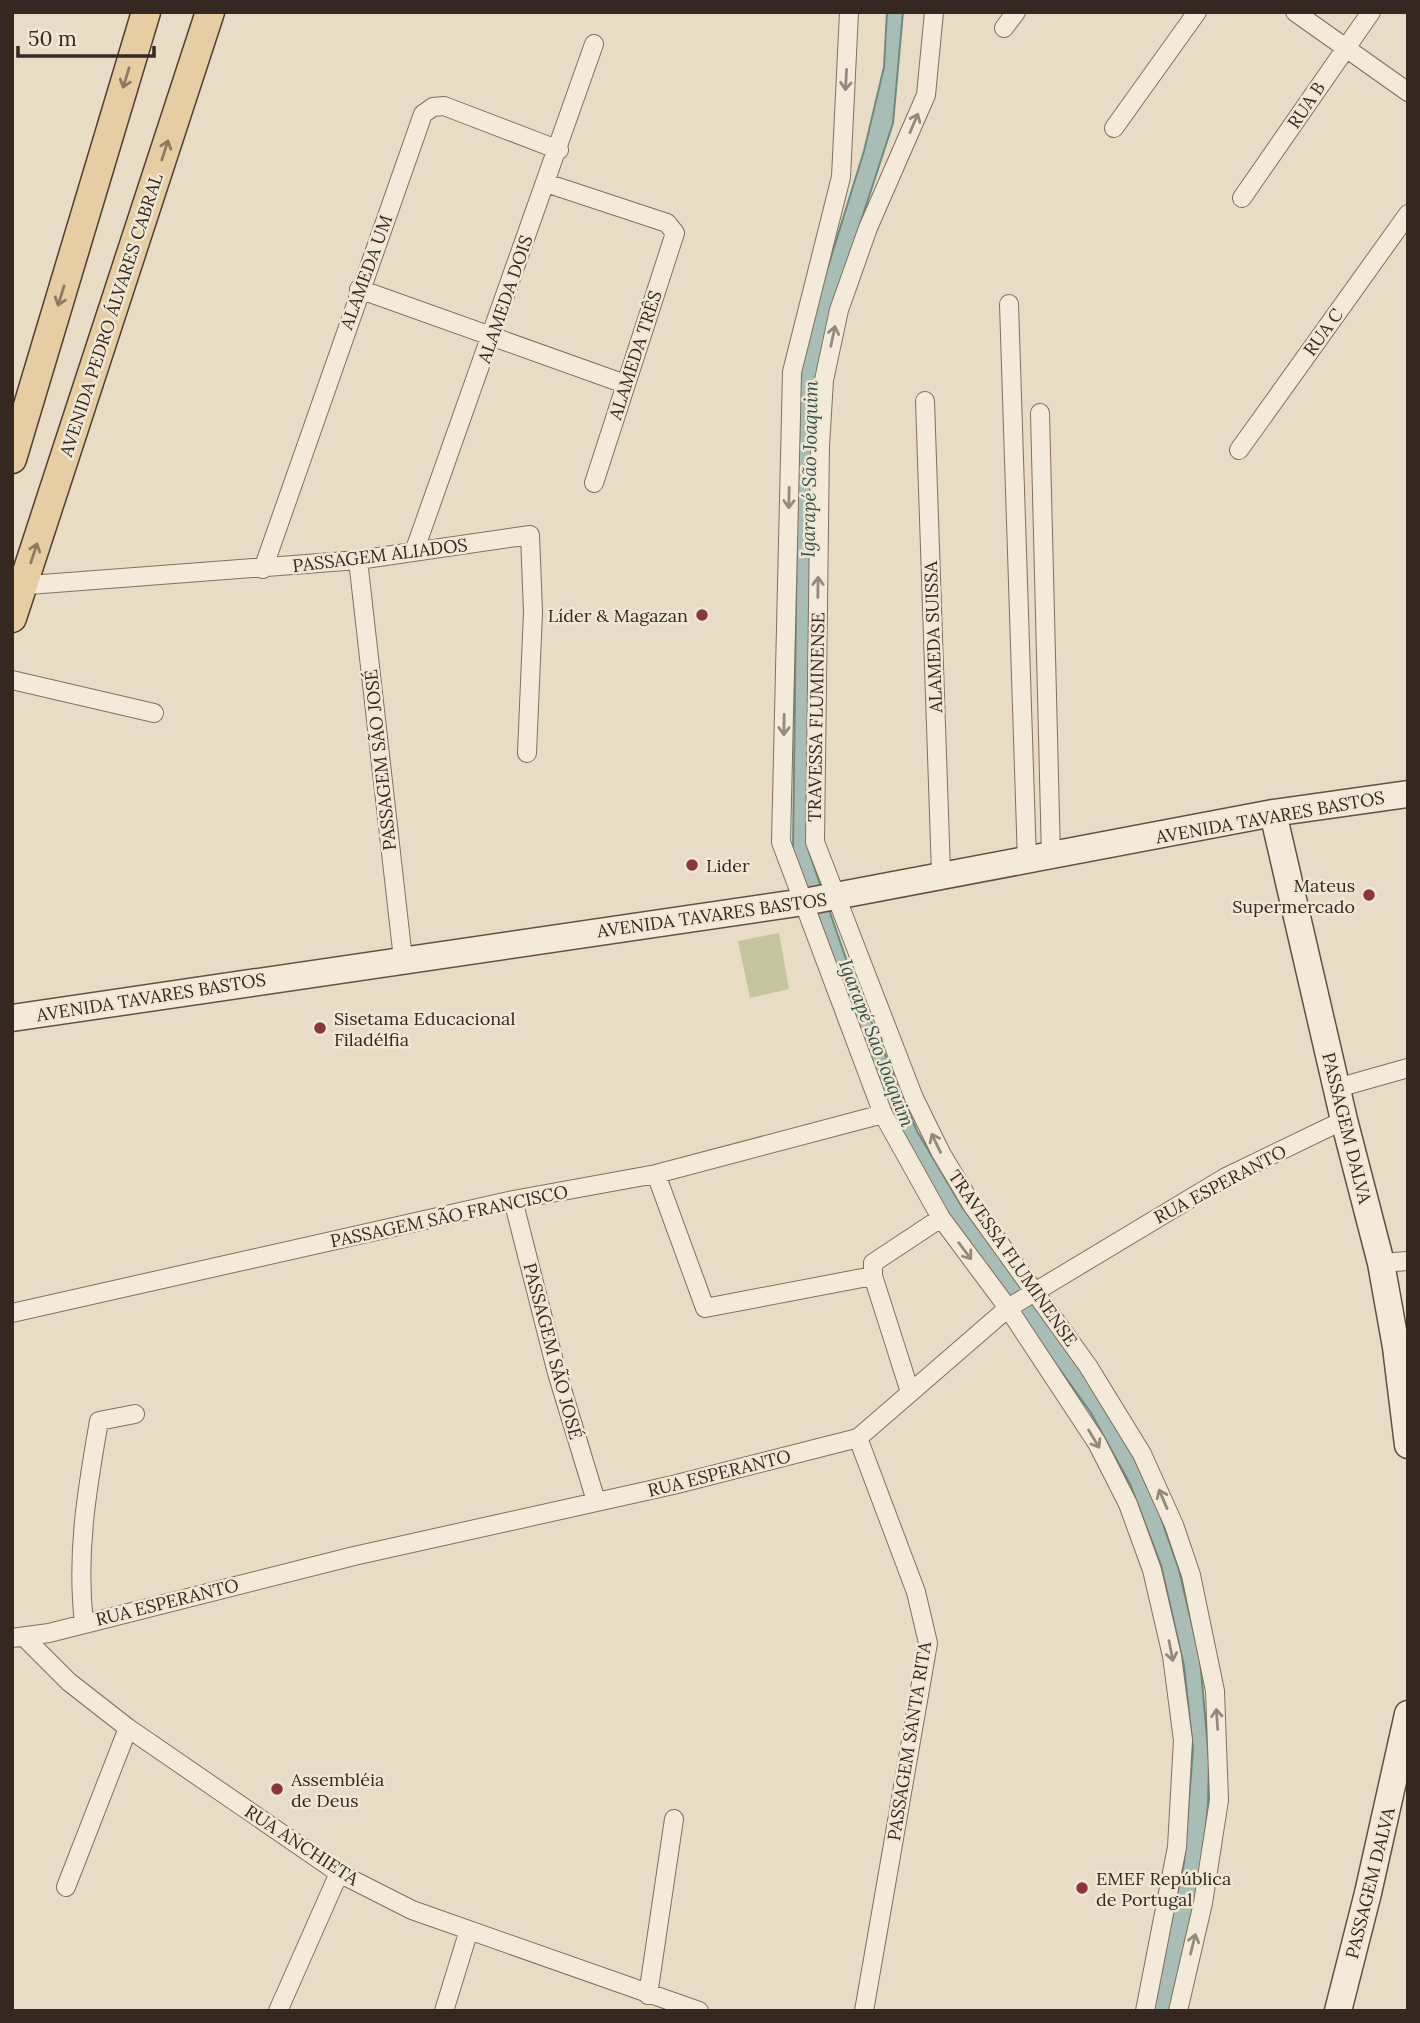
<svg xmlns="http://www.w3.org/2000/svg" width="1420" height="2023" font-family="Lora,serif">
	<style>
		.green { fill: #c4c59c }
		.water { fill: #a7bdb5; stroke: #6f8a81; stroke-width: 2 }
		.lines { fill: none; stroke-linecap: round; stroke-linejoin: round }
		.street-casing { stroke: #826f5e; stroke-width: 20 }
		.secondary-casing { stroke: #645041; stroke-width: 29 }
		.primary-casing { stroke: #503e32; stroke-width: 31 }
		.street { stroke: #f4ead9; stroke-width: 18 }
		.secondary { stroke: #f4ead9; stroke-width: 26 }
		.primary { stroke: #e7cda3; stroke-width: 28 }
		.oneway { stroke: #8e7a62 }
		.oneway2 { stroke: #94897c }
		.poi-dot { fill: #8a363d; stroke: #f1e7d5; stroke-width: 2.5 }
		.labels { text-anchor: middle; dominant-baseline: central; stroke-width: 5; stroke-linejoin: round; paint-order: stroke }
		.street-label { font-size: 18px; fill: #342820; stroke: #f1e7d5 }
		.poi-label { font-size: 18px; fill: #342820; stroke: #f1e7d5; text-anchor: start }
		.water-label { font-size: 19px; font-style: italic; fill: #31524d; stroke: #f1e7d5 }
	</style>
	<rect width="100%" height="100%" fill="#e9dcc7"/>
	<!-- green -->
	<path class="green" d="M779,933L789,989L750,998L738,941Z"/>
	<!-- water -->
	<path class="water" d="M887,12H903L893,123L831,313L817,381L808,849L851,973L917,1131L962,1207L1075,1360L1131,1452L1157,1507L1179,1570L1200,1659L1209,1761L1208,1804L1202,1868L1170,2011H1152L1184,1863L1193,1749L1184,1666L1161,1565L1130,1484L1091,1413L953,1221L891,1117L793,852L799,360L864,151L884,67Z"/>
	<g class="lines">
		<!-- street casing -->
		<g class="street-casing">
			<path id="street" d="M849,12L841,177L792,372L781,842L883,1114L941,1218L1008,1308L1097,1443L1128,1504L1152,1570L1172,1656L1183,1740L1177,1847L1145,2011
				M934,12L926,95L868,228L839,310L824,380L820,446L815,842L914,1098L941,1153L972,1205L1088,1366L1142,1454L1174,1525L1191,1575L1215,1691L1219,1800L1203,1903L1178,2011
				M1295,12L1408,92
				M1004,28L1016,12
				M1114,128L1197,12
				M546,183L667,223L675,233L594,483
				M1242,198L1371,12
				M359,289L625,384
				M1009,304L1027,862
				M925,401L941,873
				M1040,413L1051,857
				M1239,450L1408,214
				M414,552L594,44
				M358,560L403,959
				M263,569L423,114L433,107L444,106L559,150
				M16,586L358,560L530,535L533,612L527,753
				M12,680L154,713
				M1337,1088L1408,1068
				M656,1174L705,1308L873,1276
				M513,1200L557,1373L596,1501
				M1381,1263L1408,1261
				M12,1313L513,1200L656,1174L883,1114
				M910,1392L873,1276V1263L941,1218
				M858,1438L916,1592L928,1643L864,2011
				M84,1623C76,1554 87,1489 99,1421L135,1414
				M24,1637L69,1682L128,1728L339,1873L412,1910L699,2011
				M12,1638L49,1633L354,1556L673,1485L858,1438L1008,1308L1226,1177L1344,1120
				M66,1887L128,1728
				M648,1995L674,1819
				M278,2011L339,1873
				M444,2011L469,1930"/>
		</g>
		<!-- secondary casing -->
		<g class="secondary-casing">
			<path id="secondary" d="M1273,813L1344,1120L1381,1263L1396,1347L1408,1445
				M12,1018L804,902L1273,813L1408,794
				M1338,2011L1368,1893L1408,1714"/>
		</g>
		<!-- primary casing -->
		<g class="primary-casing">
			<path id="primary" d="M12,459L146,12
				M12,618L210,12"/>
		</g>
		<!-- street -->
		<use href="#street" class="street"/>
		<!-- secondary -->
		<use href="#secondary" class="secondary"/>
		<!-- primary -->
		<use href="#primary" class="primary"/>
	</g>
	<!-- one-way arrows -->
	<defs><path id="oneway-shaft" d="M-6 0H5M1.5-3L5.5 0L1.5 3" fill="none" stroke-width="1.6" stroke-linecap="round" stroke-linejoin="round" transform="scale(1.75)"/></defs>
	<g class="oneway">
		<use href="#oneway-shaft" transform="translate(126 78) rotate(107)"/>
		<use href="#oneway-shaft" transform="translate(165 150) rotate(-72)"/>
		<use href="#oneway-shaft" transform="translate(61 296) rotate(107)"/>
		<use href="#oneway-shaft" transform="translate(34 553) rotate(-72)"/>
	</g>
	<g class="oneway2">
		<use href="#oneway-shaft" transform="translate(846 80) rotate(93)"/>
		<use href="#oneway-shaft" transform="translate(914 123) rotate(-67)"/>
		<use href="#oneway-shaft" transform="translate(833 336) rotate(-78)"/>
		<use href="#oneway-shaft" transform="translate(789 498) rotate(91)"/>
		<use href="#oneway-shaft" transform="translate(818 587) rotate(-89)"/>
		<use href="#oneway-shaft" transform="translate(784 725) rotate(91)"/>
		<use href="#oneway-shaft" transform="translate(936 1143) rotate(-116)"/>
		<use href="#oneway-shaft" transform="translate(965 1251) rotate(53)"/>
		<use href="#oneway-shaft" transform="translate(1094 1439) rotate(59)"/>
		<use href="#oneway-shaft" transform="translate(1163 1499) rotate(-113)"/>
		<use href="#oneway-shaft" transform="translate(1171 1651) rotate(79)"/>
		<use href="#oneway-shaft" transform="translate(1217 1719) rotate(-94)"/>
		<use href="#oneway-shaft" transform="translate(1193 1944) rotate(-76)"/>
	</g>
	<!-- markers -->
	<g class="poi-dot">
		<circle cx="702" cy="615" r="7"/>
		<circle cx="692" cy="865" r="7"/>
		<circle cx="1369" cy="895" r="7"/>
		<circle cx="320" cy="1028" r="7"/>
		<circle cx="277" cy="1789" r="7"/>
		<circle cx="1082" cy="1888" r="7"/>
	</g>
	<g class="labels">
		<!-- street labels -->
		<g class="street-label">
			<text transform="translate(1306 105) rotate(-56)">RUA B</text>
			<text transform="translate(366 272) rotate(-70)">ALAMEDA UM</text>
			<text transform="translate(505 299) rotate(-71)">ALAMEDA DOIS</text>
			<text transform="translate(111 315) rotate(-72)">AVENIDA PEDRO ÁLVARES CABRAL</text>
			<text transform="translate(1323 332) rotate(-54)">RUA C</text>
			<text transform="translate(635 355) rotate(-72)">ALAMEDA TRÊS</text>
			<text transform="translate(380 555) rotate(-7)">PASSAGEM ALIADOS</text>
			<text transform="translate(933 637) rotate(-92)">ALAMEDA SUISSA</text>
			<text transform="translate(816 717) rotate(-89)">TRAVESSA FLUMINENSE</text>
			<text transform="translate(380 760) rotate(-96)">PASSAGEM SÃO JOSÉ</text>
			<text transform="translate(1270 817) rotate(-10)">AVENIDA TAVARES BASTOS</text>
			<text transform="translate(712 915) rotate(-8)">AVENIDA TAVARES BASTOS</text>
			<text transform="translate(151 997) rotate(-9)">AVENIDA TAVARES BASTOS</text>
			<text transform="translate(1347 1128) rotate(76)">PASSAGEM DALVA</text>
			<text transform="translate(1220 1184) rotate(-28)">RUA ESPERANTO</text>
			<text transform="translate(449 1216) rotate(-12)">PASSAGEM SÃO FRANCISCO</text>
			<text transform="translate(1013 1258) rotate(55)">TRAVESSA FLUMINENSE</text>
			<text transform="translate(553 1351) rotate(75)">PASSAGEM SÃO JOSÉ</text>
			<text transform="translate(719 1473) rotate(-14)">RUA ESPERANTO</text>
			<text transform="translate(167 1602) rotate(-14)">RUA ESPERANTO</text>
			<text transform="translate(909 1741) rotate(-81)">PASSAGEM SANTA RITA</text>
			<text transform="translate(302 1845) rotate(33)">RUA ANCHIETA</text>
			<text transform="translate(1370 1883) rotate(-76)">PASSAGEM DALVA</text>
		</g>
		<!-- poi labels -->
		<g class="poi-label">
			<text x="688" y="615" text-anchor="end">Líder &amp; Magazan</text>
			<text x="706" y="865">Lider</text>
			<text x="1355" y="885" text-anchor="end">Mateus<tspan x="1355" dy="21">Supermercado</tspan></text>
			<text x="334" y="1018">Sisetama Educacional<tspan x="334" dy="21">Filadélfia</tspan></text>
			<text x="291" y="1779">Assembléia<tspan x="291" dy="21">de Deus</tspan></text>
			<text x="1096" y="1878">EMEF República<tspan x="1096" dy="21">de Portugal</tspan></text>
		</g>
		<!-- water labels -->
		<g class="water-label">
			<text transform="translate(809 469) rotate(-89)">Igarapé São Joaquim</text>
			<text transform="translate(877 1043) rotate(69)">Igarapé São Joaquim</text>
		</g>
	</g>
	<!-- border -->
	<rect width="1420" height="2023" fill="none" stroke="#342820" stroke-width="28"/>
	<!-- scale -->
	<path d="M18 46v10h136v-10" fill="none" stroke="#342820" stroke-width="3.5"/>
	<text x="28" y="46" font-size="21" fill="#342820" stroke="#f1e7d5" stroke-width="5" paint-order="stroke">50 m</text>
</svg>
